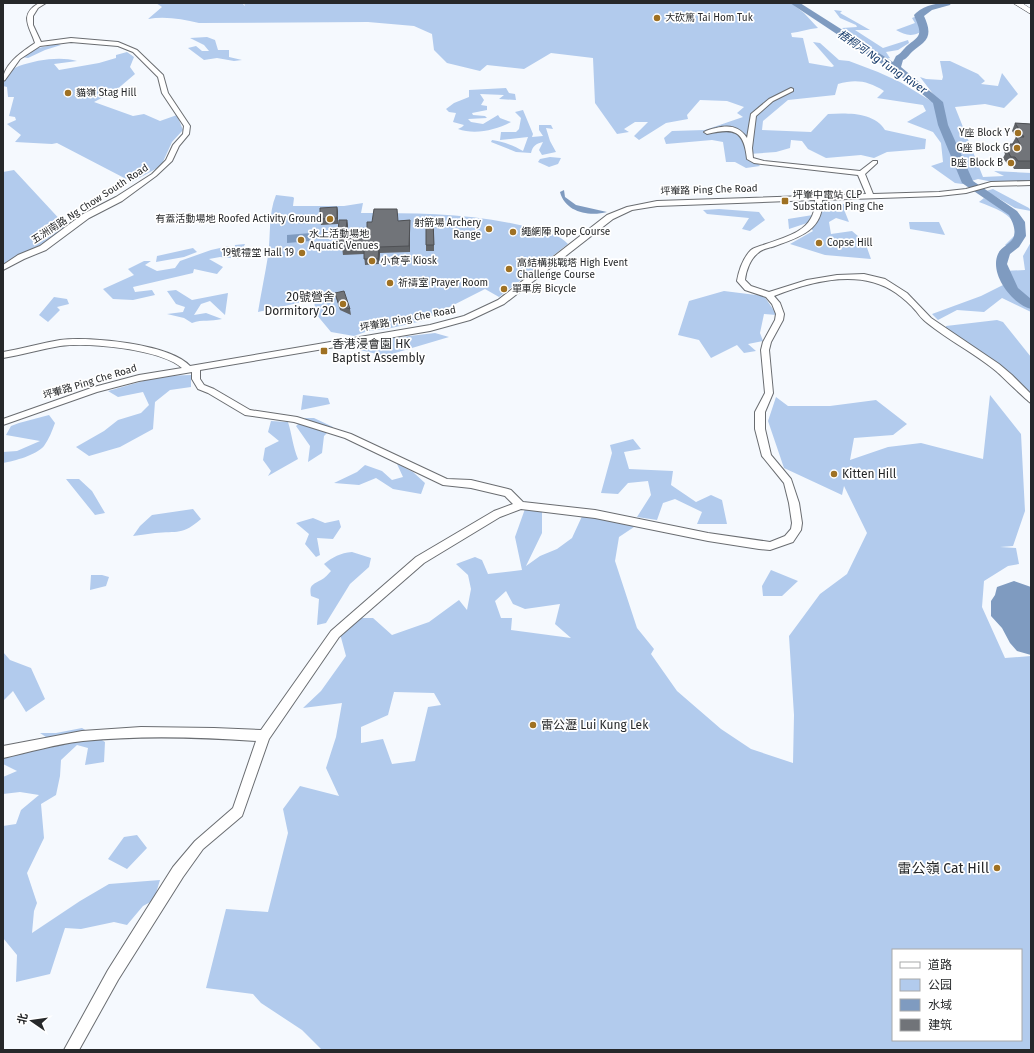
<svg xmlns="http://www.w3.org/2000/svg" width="1034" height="1053" font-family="'Fira Sans','Noto Sans SC',sans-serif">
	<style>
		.green { fill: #b2cbed; fill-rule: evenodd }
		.water { fill: #7f9bc0 }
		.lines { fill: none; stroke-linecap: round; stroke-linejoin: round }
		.river { fill: #7f9bc0; fill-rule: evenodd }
		.minor-casing { stroke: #6a6d71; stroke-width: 2 }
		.major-casing { stroke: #6a6d71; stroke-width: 1 }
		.minor { fill: #fff; fill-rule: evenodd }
		.major { fill: #fff; fill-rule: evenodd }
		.wall { fill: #616468 }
		.shaded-wall { fill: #4f5155 }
		.building { fill: #717479; stroke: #4f5155 }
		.poi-dot { fill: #9f7123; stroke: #fff; stroke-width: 1.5 }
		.labels { text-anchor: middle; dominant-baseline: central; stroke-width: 3.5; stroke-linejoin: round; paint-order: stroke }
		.far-poi-label { font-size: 10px; fill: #26282a; stroke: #fff; text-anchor: start }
		.far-street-label { font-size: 10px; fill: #26282a; stroke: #fff }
		.far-water-label { font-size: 11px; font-style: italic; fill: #153a6a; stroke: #fff }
		.poi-label { font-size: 12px; fill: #26282a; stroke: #fff; text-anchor: start }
		.near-poi-label { font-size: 14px; fill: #26282a; stroke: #fff; text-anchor: end }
	</style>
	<rect width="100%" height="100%" fill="#f5f9fe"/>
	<!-- green -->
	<path class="green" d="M156,3H242L245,6L244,3H791L804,13L818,28C808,29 800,32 791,33L792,37L803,38L809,63L832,67L834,66L813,42L820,43L839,60L849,61L878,72L900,82L931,101L937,99L920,77L926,79L942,80L943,77L940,61H950L978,74L985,81L981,84L998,86L1002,73L1018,94L1004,108L985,104L955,107L983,177L1004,176L994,171L1031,173V185L998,183L978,179L962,184L955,183L931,166L943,162L941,143L933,132L907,122L926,111L923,105L877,98L884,91C868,81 856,79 838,84L835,95L788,100L763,121L762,130L811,132L828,114C847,113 874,112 885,130L926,139L925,149L887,152L874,158L861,155L826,158L808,149L802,141L791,140L790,148L776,152L749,154L760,166L746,168L735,162H726L723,142L712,140L666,144L664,138L672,131L705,130L743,117L737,113L744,107L727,101L700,100L687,115L688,119L666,123L639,140L634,136L648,122H635L624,129L629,132L617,134L595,103L593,58L551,53L524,69L487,65L480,71L447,63L434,50L432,34L414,26L368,22L199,23C182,19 165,16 148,19L162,7Z
		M834,10L842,11L840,13L870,30H855L883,48L908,40L909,43L898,50L886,52L890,58L886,59L842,28L857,27L856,25L840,18Z
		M917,16L922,22H918L921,32C911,37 905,35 896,30L915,23L912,18Z
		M207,37L215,40L218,50H229V57L242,60L234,61L217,58L204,60L188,48L196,46L202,51H209L204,45L190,38Z
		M57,44L61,45L45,50L28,58L22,57L38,48Z
		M127,52L134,57L130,67L135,74L115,91L94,102L133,116L144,114L160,121L177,115L183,130L172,142L161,166L132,182L57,143L52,144L15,142L21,135L7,124L16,120L15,117L9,116L14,97H8L7,87L3,86V76C8,73 13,68 19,66C36,60 60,56 77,61L54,64L59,70L99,63L116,58V55Z
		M506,88L509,93L515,94L516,100L499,99L504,95L480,94L484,100L481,105L487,106V110L472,113L473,115L485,116L487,118L468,119L471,122L483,124L498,115L500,118L511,122C496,130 475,135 458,129L462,127L464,125L453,122L456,113L449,112L446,109L454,103L469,97V90Z
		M523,110L533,134L532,137L543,136L539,130V125H551L553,129L546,128L550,141L556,152L542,155L539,150L543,142C535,144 533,146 531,153L516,152L491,142L492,140C502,141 515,146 523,151L528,137L500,140L501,132H516L519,129L521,118L515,112Z
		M550,157L561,158L558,164L549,167L538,162L540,159Z
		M14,170L65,225L72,227L3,268V172Z
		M993,189L1029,208L1031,211L1015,208L986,191Z
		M276,195L293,197L294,198L293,206H344L363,203L361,213C421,213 481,213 538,230C549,233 560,235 568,244L499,297L485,289L422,321L387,329L368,331L354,336L331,332L316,314L314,301L311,300L258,312C261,293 265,275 268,256C271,236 268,214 276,195Z
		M984,198C988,200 993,203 998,204C1011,208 1023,211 1023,227C1023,237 1018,242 1011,248L1005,245L1014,236C1021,216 994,208 979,202Z
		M829,203L844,204L845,212L849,222L836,218L829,222L831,234L852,231L865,242L871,259L825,255L790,244L813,231L807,223L789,229L788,219L819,214Z
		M719,209L759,212L765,220L750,231L742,229L749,218L707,214L703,210Z
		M909,222H939L945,235L910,229Z
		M1031,242V305C1018,296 1007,286 1003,271L1025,270L1023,256Z
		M245,244L241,252L235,256L241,259L220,257L209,259L223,267L217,274L194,269L193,273L133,287L135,292L152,290L155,295L133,300L113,299L103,289L134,275L128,269L144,261H151L145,265L157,271L175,268L180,261L211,250L229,246L226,252H234L235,245Z
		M193,248L197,252L184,257L156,262L157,256Z
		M1003,285L1018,301L1031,308V312L1002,298L984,312L957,310L938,320L932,314L981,296Z
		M176,290L192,300L228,293L225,315L210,301L201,304L194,315L206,313L222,319C210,322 203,319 192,323L184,318L167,314L183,312L185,307L176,304L167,291Z
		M724,291L764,296L777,315L764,314L760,333L763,341L748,344L756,351L744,353L737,345L711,358L699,340L678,335L689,301Z
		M54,297L67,299L69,304L57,307L60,310L48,322L39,315Z
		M997,320L1003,322L1031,357V404L1018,385L945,332L946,326Z
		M435,333L449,337L385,356L360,350L384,339Z
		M191,375V387L170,390L155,402L153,429L120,447L89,456L76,447L104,431L118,420L141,413L149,405L143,392L118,397L108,391L161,376Z
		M303,395L328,398L330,404L301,410Z
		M990,395L1021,434L1025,511L1013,546L1000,547L1016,548L1019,564L1008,566L984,581L982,607L1005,658L1031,656V1050H322L302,1030L261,1003L253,994L206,988L226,909L268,912L288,833L283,809L300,786L339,796L326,768L336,737L342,703L303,708L321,691L346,656L339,630L355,618H373L392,635L429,622L459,600L467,610L471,589L468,575L456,564L475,557L482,560L488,574L522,570L515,537L526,506L542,508V533L526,566L540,556L557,549L572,538L584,512L622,519L634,527L619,537L615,561L637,628L654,649L651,654L677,691L721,729L751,749L793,763L794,715L789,636L820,594L847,574L867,533L844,486L842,495L784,468L768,421L776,397L788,406H830L876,400L907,424L893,435L854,438L850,460L888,447L921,443L983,459ZM506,591L513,604L525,609L560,604L555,624L571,638L511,630L512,618H501L495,601ZM394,692L434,693L441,705L428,707L415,761L392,764L383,739L361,743V727L388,715ZM893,950H1021V1040H893Z
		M49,415L55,423C52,431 49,439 44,446C36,455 15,461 3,463V452L17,451L40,441L6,435L11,426L19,423Z
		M305,418H314L333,427L324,436L322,453L308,462L310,446L296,426Z
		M271,421L288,422C292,435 293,447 298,459L268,476L271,471L263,460L265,448L279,441L268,432Z
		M633,439L641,449L624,452L629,469L673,471L671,485L696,502L711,495L722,500L727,524H697L702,512L675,499L663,503L657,520L637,517L651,495L648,481L628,483L618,494L601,493L612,453L610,445Z
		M397,464L413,472L425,483L421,494L393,489L376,478L359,485L334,483L357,472L365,465L382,471L392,480L403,477Z
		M66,479H79L92,491L105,513L95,515Z
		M193,509L201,519C183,535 177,531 155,533C148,534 141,535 133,536L140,526L152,515Z
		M313,518L325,523L339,520L341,527L333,539L317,538L320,555L316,557L305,544L309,534L296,523Z
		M352,552L371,558L369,567L350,584L326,623L317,625L319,599L311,596C309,585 312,585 321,580C325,578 328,574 331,571L324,564C333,557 340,553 352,552Z
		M771,570L798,581L782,596H763L762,586Z
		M91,575H102L109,577L106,586L90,590Z
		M3,652L10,660L31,668L45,699L26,712L13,691L3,701Z
		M82,728L105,742L104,762L85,765L88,748L77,745L61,760L60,776L56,795L41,804L44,838L27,873L37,903L34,911L32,933L80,901L109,884L160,880L154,900L143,906L127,925L114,922L81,929L65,928L50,974L16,982L17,955L3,938V826L16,824L21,810L39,795L20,792L3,794V777L17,771L3,764V748L16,745L36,751L46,737L40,733H56Z
		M137,835L147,848L127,869L108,859L124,837Z"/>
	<!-- water -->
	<path class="water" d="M564,190L565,197L576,205L607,212C589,217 565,212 560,192Z
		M311,233V241L287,243V235Z
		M1014,581L1031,587V655L1017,651L1010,643L1002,628L991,616V601L995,595L997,587Z"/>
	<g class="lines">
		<!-- river -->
		<path class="river" d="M790,3H800L893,62L896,56C901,54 903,49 908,45C923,34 921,33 914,15L916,13C926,4 938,3 951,3L950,5L932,10L924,16C928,25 932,35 923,43C920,46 916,48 913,51C909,54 908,58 903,60L901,67L943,102L948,125L973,181L1017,211L1025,222L1026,236L1019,247L1010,254L1007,264L1018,288L1031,299V309C1012,304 989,274 998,254C1001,246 1012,244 1014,236C1016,229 1012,221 1009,215L962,183L938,125L933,103L903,78Z"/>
		<!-- minor casing -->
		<g class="minor-casing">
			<path id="minor" d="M39,3H46L38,8L33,16V25L41,42L71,38L118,42L137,50L163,75L168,93L190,126L189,134L179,146L172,161L156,176L122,201L89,218L46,250L24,259L3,270V265L18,255L40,246L83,214L116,197L152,174L166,160L173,145L183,134L184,126L162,93L158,77L133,52L118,46L71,42L40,46L20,59L5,80L3,81C3,64 22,52 35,43C30,27 18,15 39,3Z
				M791,88L793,89V91L773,101L756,116L752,148L753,158L764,161L860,171L873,161H877V163L865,174L873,194L939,192L966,189L991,182L1031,181V185L991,186L966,193L939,196L822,200C824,231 797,238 772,247C768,248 762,249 758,253C750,259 746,271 745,280L751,286L769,292L807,280L837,275L864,274L885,279L907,293L931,318L999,364L1012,375L1031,394V403C1028,402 1002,376 996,371C974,353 948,340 926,322C922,319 919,315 916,311C910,304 903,298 896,293C861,268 811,281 774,296L780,303L784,314L783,320L771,342L769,350L773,393L765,412V429L771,455L791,479L799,503L802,523L801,530L793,542L770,550L759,549L708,541L595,518L521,509L500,517L424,563L339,637L269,739L242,816L203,849L183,877L118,980L79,1050H64L108,970L173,867L195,841L233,808L256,741C199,737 141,735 83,741C57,744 29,752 3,758V746L82,731L141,727L214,728L261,730L331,631L416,557L494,511L513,504L505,496L471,488L443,485L345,438L294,422L245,415L208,393L198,389L192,379V372L139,381L97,392L3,425V419L94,387L139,375L182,368C161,349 88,342 60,346C41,349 22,355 3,358V352C22,349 41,343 60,340C90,336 170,344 190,366L430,325L464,316L498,300L607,215L627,207L657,201L866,194L858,175L754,163L747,159C744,129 733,128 707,134L704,132C707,130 711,129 716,128C729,125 739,126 747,138L751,114L769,99ZM815,200C816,230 789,236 766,244C761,246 755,247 751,250C743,258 739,270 737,281L745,290L766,297L772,304L776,314L775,320L763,342L761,350L765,393L755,412V429L762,456L784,483L789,503L792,523L791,529L785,536L770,542L708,533L595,510L523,502L511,490L508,489L471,480L447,479L351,434L297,417L250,410L214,389L204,385L200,379V370L430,331L470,320L504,304L613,219L632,210L657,206Z"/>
		</g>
		<!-- major casing -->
		<g class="major-casing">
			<path id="major" d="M1013,3H1022L1031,9V14Z"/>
		</g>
		<!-- minor -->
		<use href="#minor" class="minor"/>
		<!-- major -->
		<use href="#major" class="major"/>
	</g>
	<!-- wall -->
	<path class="wall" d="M1015,123L1031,124V169H1014L1012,165H1008L1003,158L1005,154L1004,152L1007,144H1012L1016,137L1012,131Z
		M337,207L338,212V224L321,225L320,219Z
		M347,220L348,226V230L367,229L398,221L410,220V252L380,253L379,264L365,265L364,254L343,255L342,247H338L337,242Z
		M434,225V251H426V245Z
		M335,293L350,309L351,315L340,310L336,298Z"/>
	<!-- shaded-wall -->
	<path class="shaded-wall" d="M337,207L338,212V224L337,218Z
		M347,220L348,226L347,235L346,230Z
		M410,220V252L409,246Z
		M379,247L380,253L379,264L378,259Z"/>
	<!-- building -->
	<path class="building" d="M1015,123L1031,124V161H1018L1015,157H1011L1007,150H1010L1007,144H1020L1016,137H1024Z
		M337,207V218L320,219V208Z
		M374,209H397L398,221L410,220L409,246L379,247L378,259H364V248L342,249V241L337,242L339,220H347L346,230L367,229V222H372Z
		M426,220H433L434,245H426Z
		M344,291L350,309L339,305L335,293Z"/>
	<!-- markers -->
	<g class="poi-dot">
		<circle cx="657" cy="18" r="4"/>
		<circle cx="68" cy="93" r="4"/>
		<circle cx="1018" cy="133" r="4"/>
		<circle cx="1017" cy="148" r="4"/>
		<circle cx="1011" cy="163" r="4"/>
		<rect x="781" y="197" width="8" height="8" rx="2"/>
		<circle cx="330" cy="219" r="4"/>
		<circle cx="489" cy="229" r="4"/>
		<circle cx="513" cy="232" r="4"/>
		<circle cx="301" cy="240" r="4"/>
		<circle cx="819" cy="243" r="4"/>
		<circle cx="302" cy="253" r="4"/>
		<circle cx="372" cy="261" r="4"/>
		<circle cx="509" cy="269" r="4"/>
		<circle cx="390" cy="283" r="4"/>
		<circle cx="504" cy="289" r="4"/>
		<circle cx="343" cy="304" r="4"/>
		<rect x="320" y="347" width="8" height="8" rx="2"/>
		<circle cx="834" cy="474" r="4"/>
		<circle cx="533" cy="725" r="4"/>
		<circle cx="997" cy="868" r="4"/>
	</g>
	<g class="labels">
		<!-- far-poi labels -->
		<g class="far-poi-label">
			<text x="665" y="18">大砍篤 Tai Hom Tuk</text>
			<text x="76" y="93">貓嶺 Stag Hill</text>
			<text x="1010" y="133" text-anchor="end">Y座 Block Y</text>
			<text x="1009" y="148" text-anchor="end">G座 Block G</text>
			<text x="1003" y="163" text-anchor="end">B座 Block B</text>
			<text x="793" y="195">坪輋中電站 CLP<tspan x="793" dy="12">Substation Ping Che</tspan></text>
			<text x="322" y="219" text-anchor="end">有蓋活動場地 Roofed Activity Ground</text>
			<text x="481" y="223" text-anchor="end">射箭場 Archery<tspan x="481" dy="12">Range</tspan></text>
			<text x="521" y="232">繩網陣 Rope Course</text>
			<text x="309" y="234">水上活動場地<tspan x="309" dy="12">Aquatic Venues</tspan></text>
			<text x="827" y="243">Copse Hill</text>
			<text x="294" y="253" text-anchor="end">19號禮堂 Hall 19</text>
			<text x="380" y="261">小食亭 Kiosk</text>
			<text x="517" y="263">高結構挑戰塔 High Event<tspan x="517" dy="12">Challenge Course</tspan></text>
			<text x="398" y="283">祈禱室 Prayer Room</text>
			<text x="512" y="289">單車房 Bicycle</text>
		</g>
		<!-- far-street labels -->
		<g class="far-street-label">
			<text transform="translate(709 190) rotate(-2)">坪輋路 Ping Che Road</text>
			<text transform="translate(90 204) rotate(-33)">五洲南路 Ng Chow South Road</text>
			<text transform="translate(408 319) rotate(-11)">坪輋路 Ping Che Road</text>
			<text transform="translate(90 382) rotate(-17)">坪輋路 Ping Che Road</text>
		</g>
		<!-- far-water labels -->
		<g class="far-water-label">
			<text transform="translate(882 62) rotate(34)">梧桐河 Ng Tung River</text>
		</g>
		<!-- poi labels -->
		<g class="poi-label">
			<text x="335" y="297" text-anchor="end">20號營舍<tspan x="335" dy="14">Dormitory 20</tspan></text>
			<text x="332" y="344">香港浸會園 HK<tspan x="332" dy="14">Baptist Assembly</tspan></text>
			<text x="842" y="474">Kitten Hill</text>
			<text x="541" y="725">雷公瀝 Lui Kung Lek</text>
		</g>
		<!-- near-poi labels -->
		<g class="near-poi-label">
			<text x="989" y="868">雷公嶺 Cat Hill</text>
		</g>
	</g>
	<!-- border -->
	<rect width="1034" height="1053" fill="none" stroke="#26282a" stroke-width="8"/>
	<!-- legend -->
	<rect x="892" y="949" width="130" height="92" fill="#ffffff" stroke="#a8a9aa"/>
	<rect x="900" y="962" width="20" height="6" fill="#ffffff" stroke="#a8a9aa"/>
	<text x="928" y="969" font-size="12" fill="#26282a">道路</text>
	<rect x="900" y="979" width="20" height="12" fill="#b2cbed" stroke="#a8a9aa"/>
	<text x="928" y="989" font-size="12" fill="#26282a">公园</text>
	<rect x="900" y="999" width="20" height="12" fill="#7f9bc0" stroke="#a8a9aa"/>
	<text x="928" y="1009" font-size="12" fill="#26282a">水域</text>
	<rect x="900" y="1019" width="20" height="12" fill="#717479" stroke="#a8a9aa"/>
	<text x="928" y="1029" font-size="12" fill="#26282a">建筑</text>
	<!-- north arrow -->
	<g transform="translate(32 1021) rotate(283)" stroke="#ffffff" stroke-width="3" paint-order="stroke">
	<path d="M0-3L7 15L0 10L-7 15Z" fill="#26282a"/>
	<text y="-6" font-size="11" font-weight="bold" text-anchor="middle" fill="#26282a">北</text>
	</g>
</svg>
